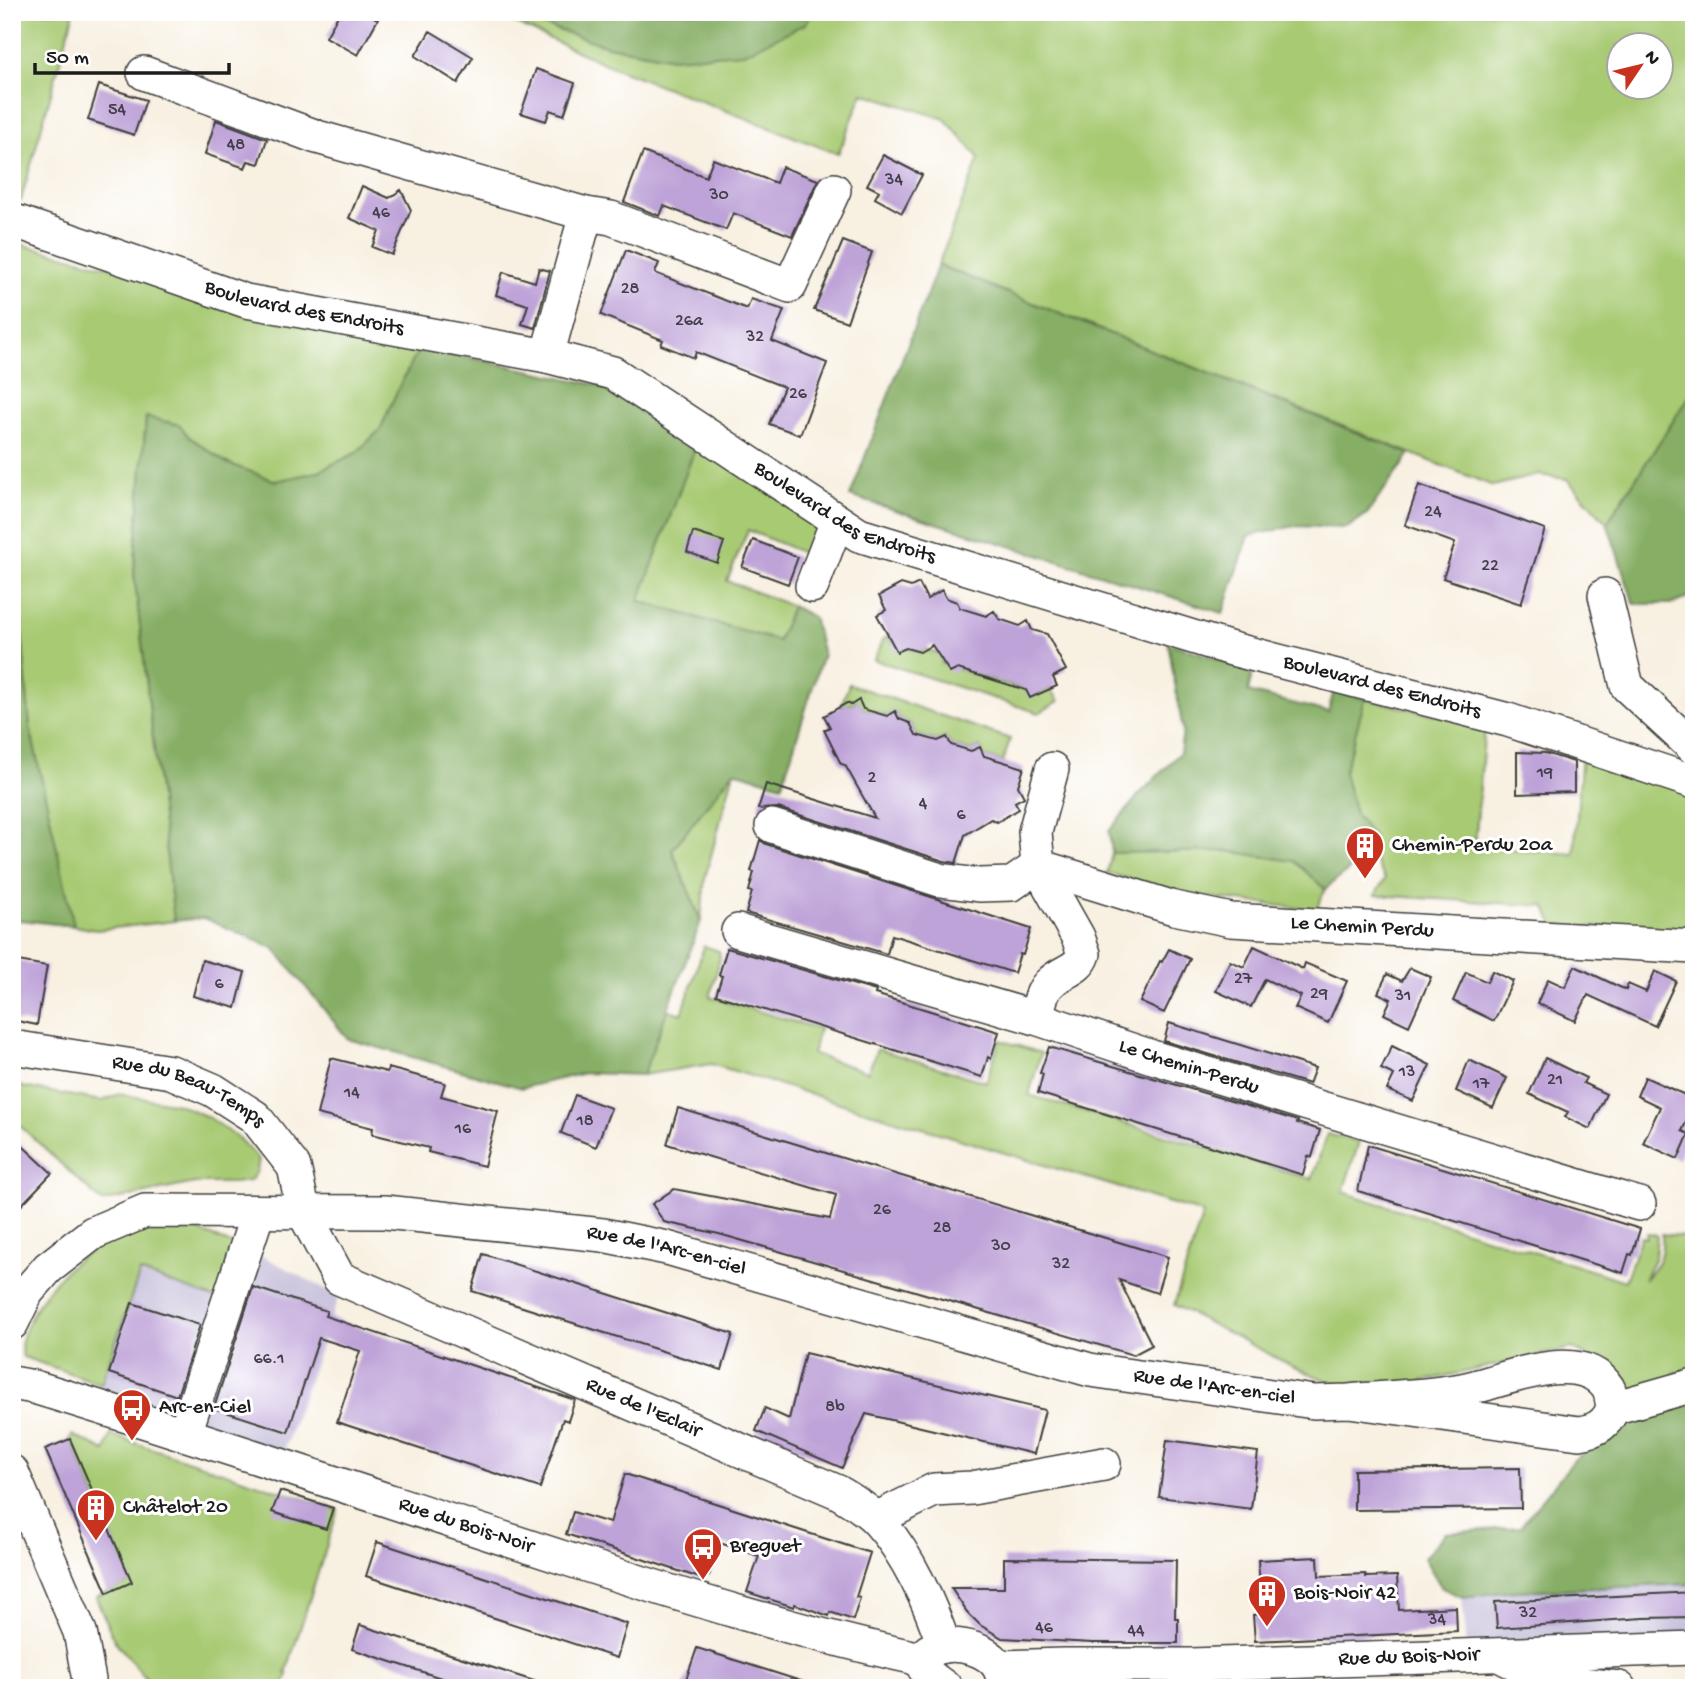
<svg xmlns="http://www.w3.org/2000/svg" width="1706" height="1700" font-family="'Gochi Hand',sans-serif">
	<style>
		.industrial { fill: #c6c0da }
		.green { fill: #a8ca73; stroke: #627348; stroke-width: 2; fill-rule: evenodd }
		.forest { fill: #86ae65; stroke: #516540; stroke-width: 2 }
		.building { fill: #bea3d8 }
		.lines { fill: none; stroke-linecap: round; stroke-linejoin: round }
		.minor-casing { stroke: #3d3c3a; stroke-width: 36 }
		.minor { stroke: #fff; stroke-width: 33 }
		.labels { text-anchor: middle; dominant-baseline: central; stroke-width: 6; stroke-linejoin: round; paint-order: stroke }
		.number-label { font-size: 18px; fill: #443e4b }
		.street-label { font-size: 21px; fill: #1c1c1c; stroke: #fff }
		.poi-label { font-size: 21px; fill: #1c1c1c; stroke: #fff; text-anchor: start }
	</style>
	<rect width="100%" height="100%" fill="#fff"/>
	<filter id="ink" filterUnits="userSpaceOnUse"><feTurbulence type="fractalNoise" baseFrequency=".0143" numOctaves="2"/><feDisplacementMap in="SourceGraphic" scale="14" xChannelSelector="R" yChannelSelector="G"/><feConvolveMatrix kernelMatrix="1 2 1 2 8 2 1 2 1" color-interpolation-filters="sRGB"/></filter>
	<filter id="wash" filterUnits="userSpaceOnUse"><feTurbulence type="fractalNoise" baseFrequency=".00686" numOctaves="4" result="noise"/><feDisplacementMap in="SourceGraphic" scale="28" xChannelSelector="R" yChannelSelector="G"/><feGaussianBlur stdDeviation="1.57" result="paint"/><feColorMatrix in="noise" values="0 0 0 0 0 0 0 0 0 0 0 0 0 0 0 0 0 1.4 0 .05"/><feComposite in="paint" operator="in"/></filter>
	<g filter="url(#wash)">
		<rect width="100%" height="100%" fill="#f8f0e1"/>
		<!-- industrial -->
		<path class="industrial" d="M239,1247L266,1258L339,1296L283,1453L97,1393L140,1272L221,1301Z
			M1694,1584V1637L1467,1648L1462,1597L1514,1591Z"/>
		<!-- green -->
		<path class="green" d="M12,12H74L21,200L12,198Z
			M490,12H528L540,24L608,46L673,58L805,24L813,12H1694V389L1607,523L1567,479L1538,475L1493,486L938,265L979,158L945,119L863,93L838,154L610,66ZM1618,46H1660V88H1618Z
			M12,242L420,347L399,387L380,430L356,453L317,472L276,481L227,464L188,436L180,425L146,418L134,573L174,921L96,930L74,926L30,727L12,516Z
			M696,446L827,527L815,558L748,530L727,581L792,606L779,641L639,601Z
			M888,636L892,643L920,652L925,649L940,654L942,664L946,665L1038,694L1051,689L1059,701L1039,713L874,660L883,640Z
			M849,684L1010,739L1003,762L984,756L980,747L971,751L951,745L946,737L938,741L916,735L910,723L899,719L895,712L887,716L863,709L859,701L841,706Z
			M1365,699L1485,726L1475,846L1574,854L1582,753L1694,792V932L1554,925L1545,906L1375,895L1385,879L1367,846L1373,837L1355,814L1344,773Z
			M734,771L705,878L701,921L672,850Z
			M1226,851L1295,861L1325,889L1317,910L1197,896L1107,873L1112,853Z
			M704,946L719,951L720,957L710,997L819,1029L812,1054L868,1072L877,1049L986,1082L1000,1040L1041,1053L1029,1095L1312,1179L1327,1134L1359,1142L1343,1192L1625,1281L1641,1237L1646,1238L1647,1233L1657,1235L1655,1257L1644,1280C1658,1266 1664,1254 1662,1234L1694,1238V1371L1674,1373L1681,1403L1630,1423C1616,1374 1619,1372 1572,1348L1419,1382L1335,1384L1294,1367L1174,1305L1203,1213L711,1064L643,1075L666,1009L682,1014Z
			M12,1085L102,1101L119,1094L178,1104L208,1117L237,1137L259,1159L257,1171L250,1181L233,1183H195L102,1202L16,1122L12,1125Z
			M149,1227L196,1230L239,1247L222,1301L140,1272L101,1384L23,1357C18,1344 24,1334 29,1321C43,1289 75,1256 108,1241C121,1235 135,1231 149,1227Z
			M72,1435L105,1451L111,1435L338,1510L286,1673L288,1674L283,1688H150L145,1677L114,1640L96,1597L131,1582L70,1439Z"/>
		<!-- forest -->
		<path class="forest" d="M528,12H813L805,24L744,53L673,58L608,46L540,24Z
			M938,265L1410,454L1367,514L1347,528L1295,526L1249,536L1223,613L850,496Z
			M420,347L602,386L696,446L639,601L778,641L792,606L813,617L823,654L782,785L734,771L672,850L701,921L643,1075L585,1073L522,1088L348,1039L274,948L204,918L174,921L134,573L146,417L180,425L188,436L227,463L276,481L317,472L356,453L380,430L399,387Z
			M1694,389V596L1671,604H1634L1607,523Z
			M12,516L30,727L74,926L12,919Z
			M1168,643L1253,670L1248,692L1328,712L1334,691L1365,699L1344,773L1355,814L1373,837L1350,869L1325,889L1294,861L1226,851L1112,853L1109,831L1138,796L1180,753L1183,731Z
			M1694,1398V1584L1514,1591L1462,1597L1442,1588L1424,1558L1445,1533L1520,1527L1575,1459L1617,1428Z"/>
		<g id="blocks">
			<!-- building -->
			<path class="building" d="M340,12H378L375,18L378,19L358,55L326,37Z
				M430,31L473,57L458,83L415,56Z
				M536,69L575,83L564,115L550,110L546,121L521,113Z
				M99,85L146,100L134,135L88,120Z
				M216,120L267,139L259,164L248,161L245,168L205,154Z
				M643,152L706,177L713,159L776,183L782,167L818,180L792,236L733,213L726,230L664,206L660,216L624,202Z
				M883,155L922,175L902,213L875,198L879,191L867,185Z
				M362,186L389,198L401,190L411,210L392,255L372,247L379,231L349,218Z
				M843,241L872,252L847,322L814,310Z
				M626,250L659,263L655,273L747,309L751,299L784,310L772,341L827,363L800,435L769,424L784,387L696,352L694,358L661,345L663,340L601,315Z
				M539,268L550,271L535,328L522,324L528,305L496,295L503,272L535,282Z
				M1419,485L1545,529L1521,604L1443,578L1455,543L1405,525Z
				M693,532L724,542L717,563L687,552Z
				M753,540L798,557L788,584L742,567Z
				M919,583L927,599L942,590L946,598L957,602L960,608L986,616L994,611L999,619L1020,626L1028,621L1032,630L1047,634L1066,670L1053,677L1057,686L1030,698L1026,690L958,669L950,673L932,645L920,652L906,648L897,652L877,615L886,610L879,596L901,584L911,587Z
				M859,700L863,709L887,716L895,711L899,719L910,723L916,735L938,741L947,737L951,745L971,751L980,747L984,756L1024,768L1018,786L1024,797L1015,802L1019,809L997,822L991,819L965,835L956,863L944,861L778,808L758,809L766,784L875,818L845,765L841,764L824,730L830,727L824,716L847,703L851,705Z
				M1517,752L1545,753L1574,762V792L1517,794Z
				M760,840L766,844L1031,929L1023,955L1020,954L1014,973L892,935L887,954L746,913L752,892L749,891L754,872L751,871Z
				M1254,946L1303,969L1305,963L1347,981L1328,1023L1295,1008L1301,996L1265,979L1251,1007L1216,991L1230,961L1244,967Z
				M727,948L876,991L875,994L999,1032L991,1059L988,1057L982,1077L716,995L722,976L719,975Z
				M1169,949L1190,959L1164,1013L1140,1002L1160,961L1162,962Z
				M12,960L47,966L37,1025L12,1020Z
				M202,960L245,972L236,1008L193,996Z
				M1575,966L1626,990L1628,984L1646,992L1655,971L1676,981L1655,1026L1588,995L1575,1021L1537,1003L1548,979L1565,987Z
				M1410,968L1431,977L1409,1026L1384,1014L1391,999L1378,993L1387,974L1402,981Z
				M1492,971L1513,981L1494,1021L1453,1001L1466,972L1487,982Z
				M1169,1023L1315,1068L1309,1084L1164,1041Z
				M1392,1046L1430,1065L1413,1101L1387,1090L1394,1075L1381,1069Z
				M1049,1047L1298,1121L1297,1123L1320,1130L1312,1157L1308,1156L1303,1175L1038,1093L1043,1074L1040,1073Z
				M331,1058L387,1072L388,1068L445,1083L441,1096L498,1111L484,1166L428,1152L429,1148L372,1134L373,1128L317,1114Z
				M1545,1058L1586,1078L1583,1083L1606,1094L1590,1129L1565,1117L1568,1112L1529,1094Z
				M1469,1060L1507,1078L1493,1108L1456,1091Z
				M1645,1077L1694,1099V1105L1682,1131L1689,1134L1678,1159L1643,1143L1660,1107L1637,1096Z
				M575,1095L611,1108L596,1147L561,1133Z
				M678,1108L1168,1257L1157,1293L1119,1280L1152,1345L1133,1355L782,1252L719,1234L664,1222L652,1204L674,1189L830,1219L836,1195L667,1144Z
				M12,1136L52,1173L12,1215Z
				M1368,1145L1640,1229L1632,1255L1629,1254L1623,1273L1358,1191Z
				M483,1254L733,1334L722,1370L472,1291Z
				M253,1287L327,1311L325,1316L575,1400L568,1421L563,1419L540,1488L337,1422L360,1351L319,1338L288,1432L214,1408Z
				M132,1303L200,1325L177,1396L109,1373Z
				M805,1353L1045,1410L1034,1454L866,1414L842,1468L756,1431L765,1408L789,1419Z
				M70,1439L132,1582L107,1593L45,1449Z
				M1167,1440L1258,1452L1251,1509L1159,1497Z
				M1520,1468L1521,1508L1354,1510V1470Z
				M625,1474L870,1553L856,1597L860,1598L853,1620L830,1612L829,1616L795,1604L794,1607L747,1592L759,1556L720,1543L709,1576L705,1575L703,1579L566,1534L573,1512L610,1523Z
				M280,1491L333,1508L326,1529L272,1512Z
				M377,1542L627,1624L617,1658L366,1576Z
				M1318,1557L1319,1576L1365,1574L1366,1577L1397,1576L1399,1610L1456,1607L1457,1631L1255,1641L1253,1615L1262,1614L1258,1560Z
				M1004,1558L1176,1560L1175,1618H1178V1643H1092L1002,1638L980,1625L967,1612L951,1588H1004Z
				M1694,1592V1617L1643,1618L1497,1628L1495,1602Z
				M360,1625L540,1683L539,1688H472L352,1649Z
				M697,1648L807,1683V1688H683Z"/>
		</g>
	</g>
	<g filter="url(#ink)">
		<use href="#blocks" fill-opacity="0" stroke="#3d3c3a" stroke-width="2"/>
		<g class="lines">
			<!-- minor casing -->
			<g class="minor-casing">
				<g id="minor">
					<path d="M144,73L317,137L586,214L611,218L790,286L834,190"/>
					<path id="s1" d="M12,220L246,301L547,356L613,373L859,535L1232,649L1508,720L1694,782"/>
					<path d="M547,356L586,214"/>
					<path d="M812,586L837,521"/>
					<path d="M1605,595L1627,686L1694,748"/>
					<path d="M772,826L940,880L979,885L1012,884L1038,866"/>
					<path id="s2" d="M1038,866L1174,908L1231,920L1694,947"/>
					<path id="s3" d="M738,931L1036,1018L1152,1057L1639,1204"/>
					<path d="M1036,1018C1039,1006 1041,990 1051,982C1062,971 1079,970 1084,954L1078,937L1038,866L1035,832L1052,769"/>
					<path id="s4" d="M12,1047L171,1072L213,1090L255,1117L294,1167L304,1213L339,1278L838,1492C851,1500 867,1509 878,1521C907,1553 931,1605 944,1646"/>
					<path id="s5" d="M12,1323L27,1292L48,1268L93,1233L145,1211L385,1212L603,1235L667,1248L1090,1370L1314,1402L1349,1401L1579,1433C1596,1431 1607,1424 1613,1408C1612,1402 1611,1393 1608,1388C1580,1344 1500,1383 1462,1390C1425,1397 1386,1397 1349,1401"/>
					<path id="s6" d="M12,1383L34,1387C212,1441 388,1501 564,1558C683,1596 800,1633 921,1659"/>
					<path d="M1613,1408L1694,1385"/>
					<path d="M185,1433L258,1212"/>
					<path d="M12,1472L80,1632L89,1680"/>
					<path d="M876,1519L934,1490L972,1488L1104,1464"/>
					<path d="M925,1654C947,1634 1009,1650 1002,1686"/>
					<path d="M1503,1657L1551,1681L1619,1688"/>
					<path d="M921,1659C924,1674 934,1680 946,1688"/>
					<path id="s7" d="M999,1667L1063,1665H1191L1694,1648"/>
				</g>
			</g>
			<!-- minor -->
			<use href="#minor" class="minor"/>
		</g>
	</g>
	<!-- icons -->
	<defs>
		<g id="building-pin" transform="scale(2.0125)"><path d="M0 17L-7.5 6A9.5 9.5 0 1 1 7.5 6Z" fill="#c8321e" stroke="#fff"/><path d="M-4-6H4V6H1V3H-1V6H-4ZM-2.5-4.3h1.7v1.8h-1.7ZM.8-4.3h1.7v1.8H.8ZM-2.5-1h1.7V.8h-1.7ZM.8-1h1.7V.8H.8Z" fill="#fff"/></g>
		<g id="bus-pin" transform="scale(2.0125)"><path d="M0 17L-7.5 6A9.5 9.5 0 1 1 7.5 6Z" fill="#c8321e" stroke="#fff"/><path d="M-5-6H5V4H4V6H2V4H-2V6H-4V4H-5ZM-3.5-4V0h7V-4ZM-3.5 1.2v1.5H-2V1.2ZM2 1.2v1.5H3.5V1.2Z" fill="#fff"/></g>
	</defs>
	<g fill-rule="evenodd">
		<use href="#building-pin" x="1365" y="846"/>
		<use href="#bus-pin" x="132" y="1408"/>
		<use href="#building-pin" x="96" y="1508"/>
		<use href="#bus-pin" x="703" y="1547"/>
		<use href="#building-pin" x="1267" y="1594"/>
	</g>
	<g class="labels">
		<!-- number labels -->
		<g class="number-label">
			<text x="117" y="110">54</text>
			<text x="236" y="145">48</text>
			<text x="894" y="180">34</text>
			<text x="719" y="195">30</text>
			<text x="381" y="213">46</text>
			<text x="630" y="289">28</text>
			<text x="689" y="321">26a</text>
			<text x="755" y="337">32</text>
			<text x="798" y="394">26</text>
			<text x="1433" y="512">24</text>
			<text x="1490" y="566">22</text>
			<text x="1545" y="773">19</text>
			<text x="872" y="778">2</text>
			<text x="923" y="804">4</text>
			<text x="961" y="815">6</text>
			<text x="1243" y="979">27</text>
			<text x="219" y="984">6</text>
			<text x="1319" y="994">29</text>
			<text x="1403" y="996">31</text>
			<text x="1407" y="1072">13</text>
			<text x="1555" y="1080">21</text>
			<text x="1481" y="1084">17</text>
			<text x="352" y="1093">14</text>
			<text x="585" y="1121">18</text>
			<text x="463" y="1129">16</text>
			<text x="882" y="1210">26</text>
			<text x="942" y="1228">28</text>
			<text x="1001" y="1246">30</text>
			<text x="1061" y="1264">32</text>
			<text x="269" y="1359">66.1</text>
			<text x="835" y="1407">8b</text>
			<text x="1528" y="1613">32</text>
			<text x="1437" y="1620">34</text>
			<text x="1044" y="1628">46</text>
			<text x="1136" y="1631">44</text>
		</g>
		<!-- street labels -->
		<g class="street-label">
			<text stroke="none"><textPath href="#s1" startOffset="306">Boulevard des Endroits</textPath></text>
			<text stroke="none"><textPath href="#s1" startOffset="894">Boulevard des Endroits</textPath></text>
			<text stroke="none"><textPath href="#s1" startOffset="1461">Boulevard des Endroits</textPath></text>
			<text stroke="none"><textPath href="#s2" startOffset="332">Le Chemin Perdu</textPath></text>
			<text stroke="none"><textPath href="#s3" startOffset="471">Le Chemin-Perdu</textPath></text>
			<text stroke="none"><textPath href="#s4" startOffset="184">Rue du Beau-Temps</textPath></text>
			<text stroke="none"><textPath href="#s5" startOffset="704">Rue de l'Arc-en-ciel</textPath></text>
			<text stroke="none"><textPath href="#s5" startOffset="1270">Rue de l'Arc-en-ciel</textPath></text>
			<text stroke="none"><textPath href="#s4" startOffset="772">Rue de l'Eclair</textPath></text>
			<text stroke="none"><textPath href="#s6" startOffset="476">Rue du Bois-Noir</textPath></text>
			<text stroke="none"><textPath href="#s7" startOffset="410">Rue du Bois-Noir</textPath></text>
		</g>
		<!-- poi labels -->
		<g class="poi-label">
			<text x="1392" y="846">Chemin-Perdu 20a</text>
			<text x="159" y="1408">Arc-en-Ciel</text>
			<text x="123" y="1508">Châtelot 20</text>
			<text x="730" y="1547">Breguet</text>
			<text x="1294" y="1594">Bois-Noir 42</text>
		</g>
	</g>
	<!-- margin -->
	<rect width="1706" height="1700" fill="none" stroke="#fff" stroke-width="42"/>
	<!-- north arrow -->
	<g transform="translate(1640 66) rotate(55)"><circle r="33" fill="#ffffff" stroke="#a4a4a4" stroke-width="2"/>
	<path d="M0-5L12 26L0 18L-12 26Z" fill="#c8321e"/>
	<text y="-10" font-size="19" font-weight="bold" text-anchor="middle" fill="#1c1c1c">N</text>
	</g>
	<!-- scale -->
	<path d="M35 63v10h194v-10" fill="none" stroke="#1c1c1c" stroke-width="3.5"/>
	<text x="46" y="63" font-size="21" fill="#1c1c1c" stroke="#ffffff" stroke-width="5" paint-order="stroke">50 m</text>
</svg>
